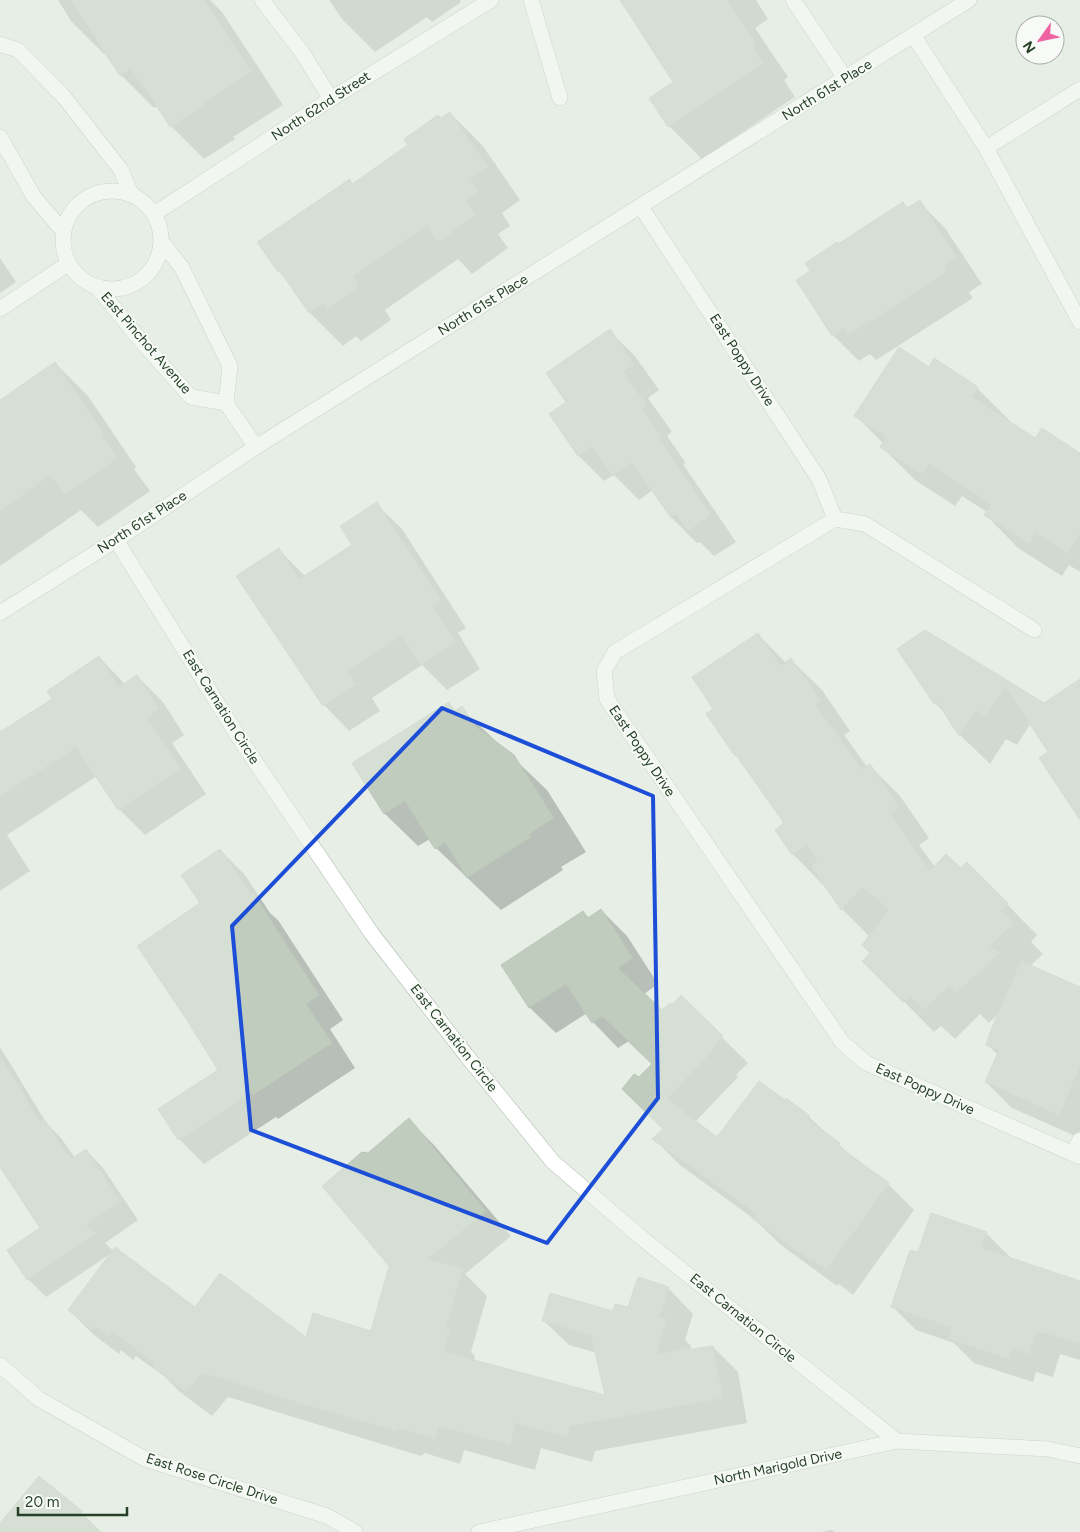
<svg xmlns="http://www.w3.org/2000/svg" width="1080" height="1532" font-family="Figtree,sans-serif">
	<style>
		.shadow { fill: #0003 }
		.building { fill: #c0ccbe; stroke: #bac8b8 }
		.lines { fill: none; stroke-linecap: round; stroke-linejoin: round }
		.minor-casing { stroke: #a9b6a9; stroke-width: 16 }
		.minor { stroke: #fff; stroke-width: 15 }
		.marked { fill: none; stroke: #1d4ed8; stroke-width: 4; stroke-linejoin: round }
		.labels { text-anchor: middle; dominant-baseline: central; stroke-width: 4; stroke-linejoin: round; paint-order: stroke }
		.street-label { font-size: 14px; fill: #254026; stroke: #f7faf6 }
	</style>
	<rect width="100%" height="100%" fill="#e7eee6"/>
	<!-- shadow -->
	<path class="shadow" d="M58,0H210L222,12L283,105L233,137L235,139L204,159L171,126L158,106L154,108L121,75L106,52L104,54L71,21Z
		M329,0H460L461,2L432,22L427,17L375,52L342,19Z
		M622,0H756L768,19L755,28L788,77L784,80L795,97L702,159L669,126L675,82Z
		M450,113L483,146L520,200L502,213L510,226L498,234L508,248L472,274L458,259L385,310L391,320L361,341L356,336L343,346L310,313L288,281L279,272L259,242L349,181L353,185L410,145Z
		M919,202L945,228L982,284L969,292L973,298L876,360L870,354L859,361L833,335L811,271Z
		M0,258L16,282L0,293Z
		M609,331L635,356L659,390L648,398L672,432L667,436L686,463L683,464L736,542L714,556L700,542L697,543L672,518L653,490L639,500L614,475L604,481L578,455L568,403Z
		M55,363L88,396L136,467L134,469L150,491L98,527L81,510L0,566V401Z
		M930,369L977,388L1010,421L1009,423L1036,440L1080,455V572L1069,565L1062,576L1018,548L986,515L987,512L962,496L955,506L915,480L882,447L884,444L856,416Z
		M376,504L402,529L466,628L458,633L480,669L447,690L422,665L372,698L380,711L349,731L324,705L279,550L306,577L354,545Z
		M926,632L1044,705L1080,681V811L1050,752L1031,723L1017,745L1006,739L990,764L960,735L948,717L935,703L899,649Z
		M758,634L786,663L791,660L822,690L850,731L844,735L868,768L870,766L900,796L929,838L919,845L935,867L961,870L997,894L1037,935L1031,942L1043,954L1030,966L1080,988V1138L1012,1108L986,1082L998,1055L987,1044L1000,1012L989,1023L980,1014L955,1039L941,1026L934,1032L864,961L872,954L870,937L842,909L825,884L823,885L793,854L786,824L744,763L736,755L715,709Z
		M99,657L125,684L137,676L163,702L184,735L172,743L206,794L145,835L119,809L97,776L7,835L30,871L0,891V730L2,732L54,699Z
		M448,703L456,711L461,708L547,790L586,852L561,867L563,870L501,910L436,848L430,839L418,846L385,814L353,763Z
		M220,850L245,875L270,913L278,920L343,1020L330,1029L355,1068L278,1119L276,1117L204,1164L179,1139L160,1109L219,1070L202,904Z
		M601,910L627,936L658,984L644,994L662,1012L672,1007L681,997L748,1063L736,1075L738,1077L695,1122L717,1139L809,1117L858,1162L888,1184L914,1210L853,1295L839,1284L837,1286L781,1245L754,1219L680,1165L654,1139L665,1129L639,1079L653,1064L629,1041L618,1048L593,1022L587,1013L556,1033L530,1008L502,965L583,913L589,918Z
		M0,1047L47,1124L61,1138L75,1158L86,1150L103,1168L138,1220L105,1243L113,1251L196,1309L307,1339L371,1332L391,1265L369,1154L409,1120L434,1145L511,1236L465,1274L487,1296L471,1352L475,1356L474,1361L607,1397L597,1353L569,1345L543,1320L613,1313L629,1309L668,1288L693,1314L685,1340L691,1346L690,1351L713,1347L738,1372L747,1423L595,1451L592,1462L541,1448L535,1470L464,1450L460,1464L425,1453L421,1456L228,1397L212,1416L180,1392L164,1376L136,1356L133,1360L121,1350L119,1354L94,1335L69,1310L112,1253L46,1297L28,1279L42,1229L0,1165Z
		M986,1233L1010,1257L1009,1259L1080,1307V1360L1060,1354L1053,1377L1036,1372L1033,1382L974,1363L954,1343L916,1330L892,1306L919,1254Z
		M81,1512L99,1530V1532H0V1525Z
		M832,1530L834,1532H821Z"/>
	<!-- building -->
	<path class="building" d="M71,0H204L251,72L202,104L203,106L170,127L145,88H144L131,69L120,76Z
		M620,0H727L756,44L752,47L763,64L668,127L649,98L673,82Z
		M450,112L488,167L470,180L478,192L466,200L476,215L438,242L427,225L353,276L359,286L327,309L323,304L309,313L280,271L278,272L257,242L350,179L352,184L408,145L404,139L438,115L441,118Z
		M920,200L957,258L944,266L948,271L849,335L844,328L832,336L796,280L810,271L805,263L837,242L838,244L903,202L907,208Z
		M610,329L634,364L623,371L647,406L642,409L661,436L658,438L711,515L688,531L676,514L671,518L632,462L612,475L592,446L578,456L549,414L566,402L546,373Z
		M899,347L929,367L934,358L978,387L972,397L1035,438L1042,428L1080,453V534L1068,554L1036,533L1029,544L984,515L991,504L929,464L922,474L880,447L886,437L854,416Z
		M55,362L104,434L102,435L118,458L64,495L51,475L0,510V400Z
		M377,502L441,601L433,607L456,642L421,665L402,636L347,672L356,685L323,706L236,576L279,548L299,579L352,545L340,526Z
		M925,630L1044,703L1080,679V820L1039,758L1048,752L1005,686L986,716L976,710L959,736L937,702L934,704L897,649Z
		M758,633L781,666L791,658L821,701L815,704L862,770L870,764L899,807L890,814L930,871L946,854L961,868L967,862L1008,903L1001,911L1013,923L989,947L1000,952L957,993L949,985L924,1010L910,996L903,1002L862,961L870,953L862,945L889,909L863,887L841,910L811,866L818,859L807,845L792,855L775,830L784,823L736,755L735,756L706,714L713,709L692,677Z
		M99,656L119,687L137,675L159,709L147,717L181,768L118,810L76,747L0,797V732L52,699L47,691Z
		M449,702L454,711L462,706L475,726L514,755L554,818L529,834L531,837L467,878L445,842L435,849L405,801L384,814L352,763Z
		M220,849L252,895L254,894L319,995L306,1004L332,1043L253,1095L251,1093L178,1140L158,1109L218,1070L187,1020L137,946L200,903L181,875Z
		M601,909L633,958L618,968L662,1010L670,1003L672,1005L681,995L723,1036L712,1049L713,1050L667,1099L717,1137L759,1081L785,1100L786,1098L810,1116L807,1119L840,1143L838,1146L889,1183L826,1270L812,1259L811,1261L753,1219L757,1214L652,1139L663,1129L622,1089L634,1074L639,1077L652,1064L602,1016L592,1023L566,984L529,1008L501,965L583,911L588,918Z
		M1021,961L1080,987V1066L1059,1115L985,1082L999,1050L986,1045L991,1030Z
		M0,1056L40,1121L44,1119L71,1159L86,1149L121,1202L86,1225L97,1233L27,1280L7,1250L40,1228L0,1167Z
		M409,1118L486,1211L428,1259L463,1269L445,1329L450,1330L444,1352L605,1395L591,1335L542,1321L550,1293L613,1311L615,1304L628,1307L638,1277L669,1287L659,1317L667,1319L656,1355L686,1348V1350L713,1346L723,1398L570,1426L567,1437L516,1423L510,1445L439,1426L435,1439L399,1428L395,1431L343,1415L342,1416L203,1373L186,1392L153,1367L155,1364L111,1331L108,1336L95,1326L93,1330L68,1310L115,1247L195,1307L220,1273L306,1337L313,1313L371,1331L389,1266L322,1186L362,1152L368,1153Z
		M931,1213L987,1232L981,1248L1080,1281V1344L1037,1331L1029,1354L1012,1349L1009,1359L948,1339L952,1327L891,1307L910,1250L918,1252Z
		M39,1476L82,1511L80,1515L101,1532H0V1523Z"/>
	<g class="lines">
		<!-- minor casing -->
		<g class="minor-casing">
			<path id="minor" d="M262,0L301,51L331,99
				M531,0L560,98
				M793,0L845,78
				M913,35L986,148
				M0,44L18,50L64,97L121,170L131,194
				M1080,89L986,148L1080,322
				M0,137L34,197L63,231
				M63 240a49 49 0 1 1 98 0a49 49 0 1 1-98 0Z
				M641,207L819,479L835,519L615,652L604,671L607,699L842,1042L866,1063L1080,1157
				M154,214L331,99L491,0
				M162,242L182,268L230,366L226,403L256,447
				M97,287L141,341L191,397L226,403
				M0,309L69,263
				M835,519L865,524L1034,630
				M116,540L239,738L372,934L466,1055L553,1162L643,1239L897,1441
				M0,613L116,540L256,447L969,0
				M1073,1153L1080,1140
				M0,1365L39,1399L145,1459L327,1516L355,1532
				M479,1532L897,1441L1048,1449L1080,1456"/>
		</g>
		<!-- minor -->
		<use href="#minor" class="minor"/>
	</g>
	<!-- marked area -->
	<path d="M0 0H1080V1532H0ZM442,708L653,796L658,1098L547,1243L251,1130L232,926Z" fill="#e7eee6" fill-opacity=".55" fill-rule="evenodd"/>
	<path class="marked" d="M442,708L653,796L658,1098L547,1243L251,1130L232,926Z"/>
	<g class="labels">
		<!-- street labels -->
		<g class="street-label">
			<text transform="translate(827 90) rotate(-32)">North 61st Place</text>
			<text transform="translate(321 106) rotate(-33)">North 62nd Street</text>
			<text transform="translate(483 305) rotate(-32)">North 61st Place</text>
			<text transform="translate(146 343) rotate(49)">East Pinchot Avenue</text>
			<text transform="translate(742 360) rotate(57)">East Poppy Drive</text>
			<text transform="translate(142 522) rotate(-33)">North 61st Place</text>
			<text transform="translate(221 707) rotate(58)">East Carnation Circle</text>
			<text transform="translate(642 751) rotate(56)">East Poppy Drive</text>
			<text transform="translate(454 1038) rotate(52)">East Carnation Circle</text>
			<text transform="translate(925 1089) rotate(24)">East Poppy Drive</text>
			<text transform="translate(743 1318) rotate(39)">East Carnation Circle</text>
			<text transform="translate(778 1467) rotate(-12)">North Marigold Drive</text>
			<text transform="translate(212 1479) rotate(18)">East Rose Circle Drive</text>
		</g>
	</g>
	<!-- north arrow -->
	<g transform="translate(1040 40) rotate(237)"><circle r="24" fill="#f7faf6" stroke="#a3b0a3"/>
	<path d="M0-4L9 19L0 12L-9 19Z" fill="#ee63a1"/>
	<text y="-8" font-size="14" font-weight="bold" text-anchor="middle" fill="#254026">N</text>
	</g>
	<!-- scale -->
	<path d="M18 1507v8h109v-8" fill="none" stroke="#254026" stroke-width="2.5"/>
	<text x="25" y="1507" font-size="15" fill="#254026" stroke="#f7faf6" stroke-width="4" paint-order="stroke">20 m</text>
</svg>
